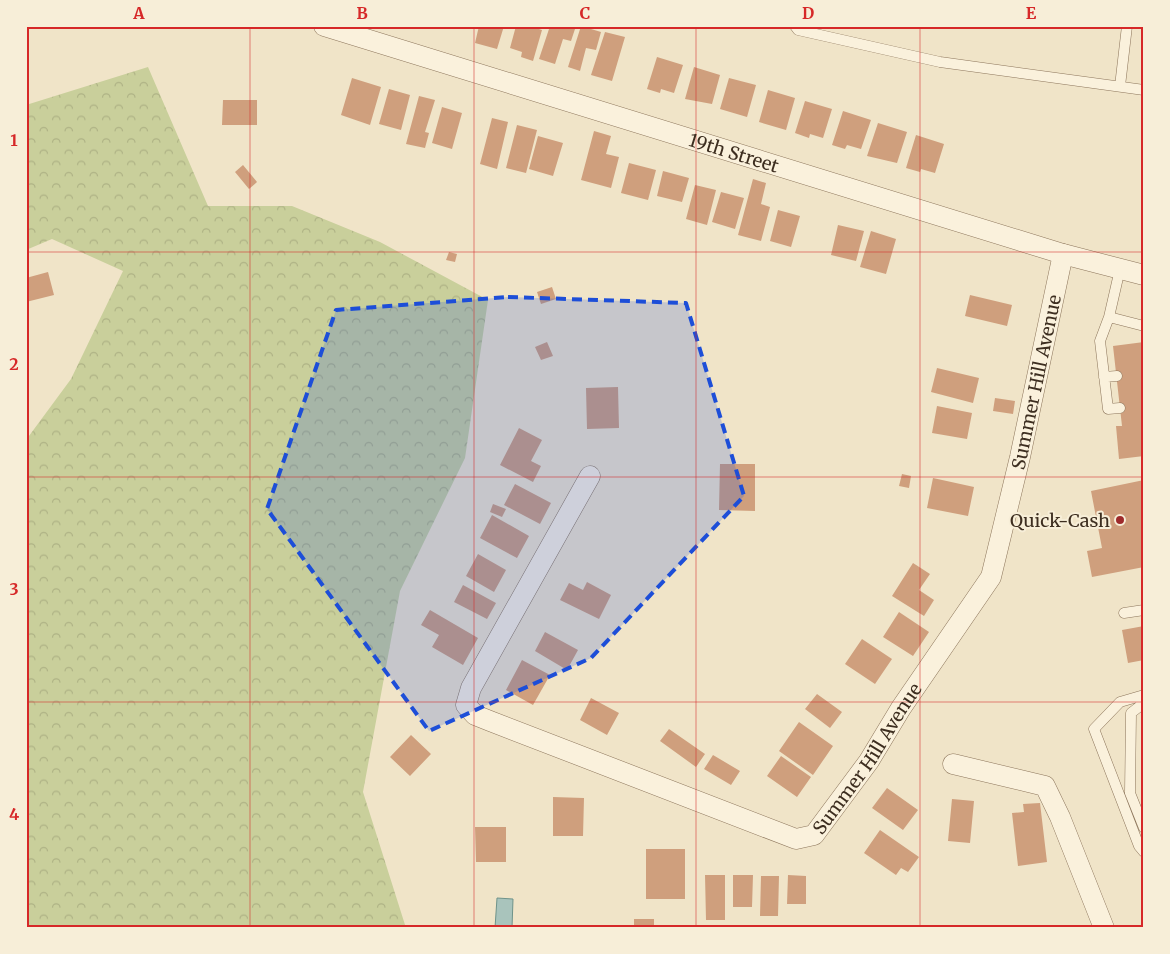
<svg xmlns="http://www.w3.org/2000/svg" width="1170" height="954" font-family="Merriweather,serif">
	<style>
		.forest { fill: url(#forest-crowns) }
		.water { fill: #a9c4bc; stroke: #6f938a }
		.building { fill: #cf9f7d }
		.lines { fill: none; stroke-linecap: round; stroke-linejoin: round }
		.lane-casing { stroke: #8d765c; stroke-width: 11 }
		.street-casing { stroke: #8d765c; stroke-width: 21 }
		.lane { stroke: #faf1dc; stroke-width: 10 }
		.street { stroke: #faf1dc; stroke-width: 20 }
		.marked { fill: #1d4ed8; fill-opacity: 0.2; stroke: #1d4ed8; stroke-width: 4; stroke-dasharray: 10 6; stroke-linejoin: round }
		.grid { fill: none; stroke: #d62828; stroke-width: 1; stroke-opacity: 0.55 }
		.poi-dot { fill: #9e2a2b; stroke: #f7eed8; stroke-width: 2 }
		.labels { text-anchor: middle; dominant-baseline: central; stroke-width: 4; stroke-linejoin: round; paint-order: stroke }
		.street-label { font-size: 18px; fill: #3d2e20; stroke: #f7eed8 }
		.poi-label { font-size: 18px; fill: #3d2e20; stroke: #f7eed8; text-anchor: end }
		.neatline { fill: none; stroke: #d62828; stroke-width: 2 }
		.grid-label { font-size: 16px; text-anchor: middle; font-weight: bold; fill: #d62828 }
	</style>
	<defs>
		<pattern id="forest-crowns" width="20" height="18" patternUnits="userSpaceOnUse" patternTransform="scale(1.25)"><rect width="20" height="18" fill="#c9cf9b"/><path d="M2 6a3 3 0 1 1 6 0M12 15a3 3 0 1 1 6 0" fill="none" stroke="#aeb285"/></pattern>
	</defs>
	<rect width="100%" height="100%" fill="#f0e4c8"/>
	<!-- forest -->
	<path class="forest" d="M148,67L208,206H292L380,242L488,300L465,458L400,591L363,792L406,928H26V440L71,379L123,271L52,239L26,250V105Z"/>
	<!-- water -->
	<path class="water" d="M497,898L513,899L512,928H495Z"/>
	<!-- building -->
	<path class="building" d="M479,26H504L497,49L475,43Z
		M516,26H530L542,30L533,61L521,57L522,52L510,48Z
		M550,26H576L571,41L563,39L555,64L539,59Z
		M581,26L601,32L596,50L586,48L580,71L568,67Z
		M605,32L625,37L612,81L591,75Z
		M657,57L683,65L674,93L661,89L660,93L647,89Z
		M694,67L720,75L712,104L685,99Z
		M352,78L381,87L370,125L341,115Z
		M729,78L756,85L747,117L720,109Z
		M389,89L410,95L401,130L379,124Z
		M768,90L795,98L786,130L759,122Z
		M419,96L435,100L425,132L429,133L425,148L406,144Z
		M223,100H257V125H222Z
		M805,101L832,109L823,138L810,134L809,138L795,133Z
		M442,107L462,113L452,149L432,143Z
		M843,111L871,120L861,149L847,145L845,149L832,145Z
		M492,118L508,122L497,169L480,164Z
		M878,123L907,132L897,163L867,156Z
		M517,125L537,130L526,173L506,168Z
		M594,131L611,136L606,154L619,157L611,188L581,180Z
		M916,135L944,144L935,173L921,169L920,172L906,168Z
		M538,136L563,143L553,176L529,169Z
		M629,163L656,170L648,200L621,193Z
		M243,165L257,182L249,189L235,172Z
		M663,171L689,178L682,202L657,196Z
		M753,179L766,183L761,204L770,207L761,241L738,235Z
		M695,185L716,190L707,225L686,219Z
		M721,192L744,198L735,229L712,222Z
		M778,210L800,216L791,247L770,241Z
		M838,225L864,231L856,261L831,255Z
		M871,231L896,239L886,274L860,267Z
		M449,252L457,254L455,262L446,260Z
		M48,272L54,295L26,302V278Z
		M552,287L556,299L541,304L537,292Z
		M970,295L1012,305L1007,326L965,316Z
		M547,342L553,356L541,360L535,347Z
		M1144,342V456L1119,459L1116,426H1122L1113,346Z
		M937,368L979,378L973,403L931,392Z
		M618,387L619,428L587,429L586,388Z
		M995,398L1015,401L1013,414L993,411Z
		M937,406L972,413L967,439L932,433Z
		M519,428L542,440L531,461L541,466L533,482L500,465Z
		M720,464H755V511L719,510Z
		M902,474L911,476L909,488L899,486Z
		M933,478L974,487L968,516L927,508Z
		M1144,480V567L1092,577L1087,551L1102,548L1091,491Z
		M515,484L551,503L540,524L504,505Z
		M493,504L506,509L502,517L490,512Z
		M492,515L529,536L517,558L480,538Z
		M478,554L506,570L494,592L466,576Z
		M913,563L930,574L919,590L934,600L924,616L892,596Z
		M587,582L611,595L599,619L560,600L569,583L583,590Z
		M463,585L496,603L487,619L454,602Z
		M430,610L478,638L463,665L432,647L439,635L421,625Z
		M899,612L929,632L913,656L883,637Z
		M1144,626V660L1128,663L1122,630Z
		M545,632L578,650L567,670L535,651Z
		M862,639L892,659L875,684L845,664Z
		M522,660L550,675L533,705L506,690Z
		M817,694L842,712L830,728L805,709Z
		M591,698L619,713L607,735L580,720Z
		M799,722L833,746L813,775L779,751Z
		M669,729L705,754L696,767L660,741Z
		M411,735L431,754L410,776L390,757Z
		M713,755L740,771L731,785L704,769Z
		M781,756L811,777L797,797L767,776Z
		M887,788L918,810L903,830L872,808Z
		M553,797L584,798L583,836H553Z
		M952,799L974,801L970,843L948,841Z
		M1040,803L1047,862L1018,866L1012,813L1024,812L1023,804Z
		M475,827H506V862H476Z
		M880,830L919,857L908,872L901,868L896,875L864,853Z
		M646,849H685V899H646Z
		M705,875H725V920H706Z
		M733,875H753L752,907H733Z
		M788,875L806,876V904H787Z
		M761,876H779L778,916H760Z
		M634,919H654V928H634Z"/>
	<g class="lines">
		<!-- lane casing -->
		<g class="lane-casing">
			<path id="lane" d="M795,26L798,30L940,62L1144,90
				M1120,86L1127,26
				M1120,269L1109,317L1100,341L1108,409L1120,408
				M1109,317L1144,326
				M1104,377L1117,376
				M1124,613L1144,610
				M1144,695L1120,702L1094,729L1139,846L1144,852
				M1144,703L1131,713L1130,793L1144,828"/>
		</g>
		<!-- street casing -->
		<g class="street-casing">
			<g id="street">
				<path id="s1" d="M324,26L1063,254L1144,275"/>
				<path id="s2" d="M590,476L471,688L466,705L475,715L490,721L796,839L814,835L869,761L901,708L991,577L1020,457L1063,254"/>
				<path d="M953,764L1045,786L1060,817L1104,928"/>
			</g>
		</g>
		<!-- lane -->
		<use href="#lane" class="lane"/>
		<!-- street -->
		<use href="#street" class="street"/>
	</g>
	<!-- marked area -->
	<path class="marked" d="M508,297L686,303L744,496L591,658L429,731L267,509L336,310Z"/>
	<!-- grid -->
	<path class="grid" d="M250,26V928M474,26V928M696,26V928M920,26V928M26,252H1144M26,477H1144M26,702H1144"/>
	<!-- markers -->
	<circle class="poi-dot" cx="1120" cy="520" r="5"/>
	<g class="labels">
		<!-- street labels -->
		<g class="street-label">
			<text stroke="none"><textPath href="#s1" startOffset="429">19th Street</textPath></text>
			<text stroke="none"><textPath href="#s2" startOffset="1150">Summer Hill Avenue</textPath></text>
			<text stroke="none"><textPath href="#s2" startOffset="730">Summer Hill Avenue</textPath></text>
		</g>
		<!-- poi labels -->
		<g class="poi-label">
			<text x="1110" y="520">Quick-Cash</text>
		</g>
	</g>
	<!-- border -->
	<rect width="1170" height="954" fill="none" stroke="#f7eed8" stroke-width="55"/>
	<rect x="28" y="28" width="1114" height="898" class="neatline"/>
	<g class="grid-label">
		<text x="139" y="19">A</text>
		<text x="362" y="19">B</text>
		<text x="585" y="19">C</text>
		<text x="808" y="19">D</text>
		<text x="1031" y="19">E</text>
		<text x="14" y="146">1</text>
		<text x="14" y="370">2</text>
		<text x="14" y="595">3</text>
		<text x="14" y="820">4</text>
	</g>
</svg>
